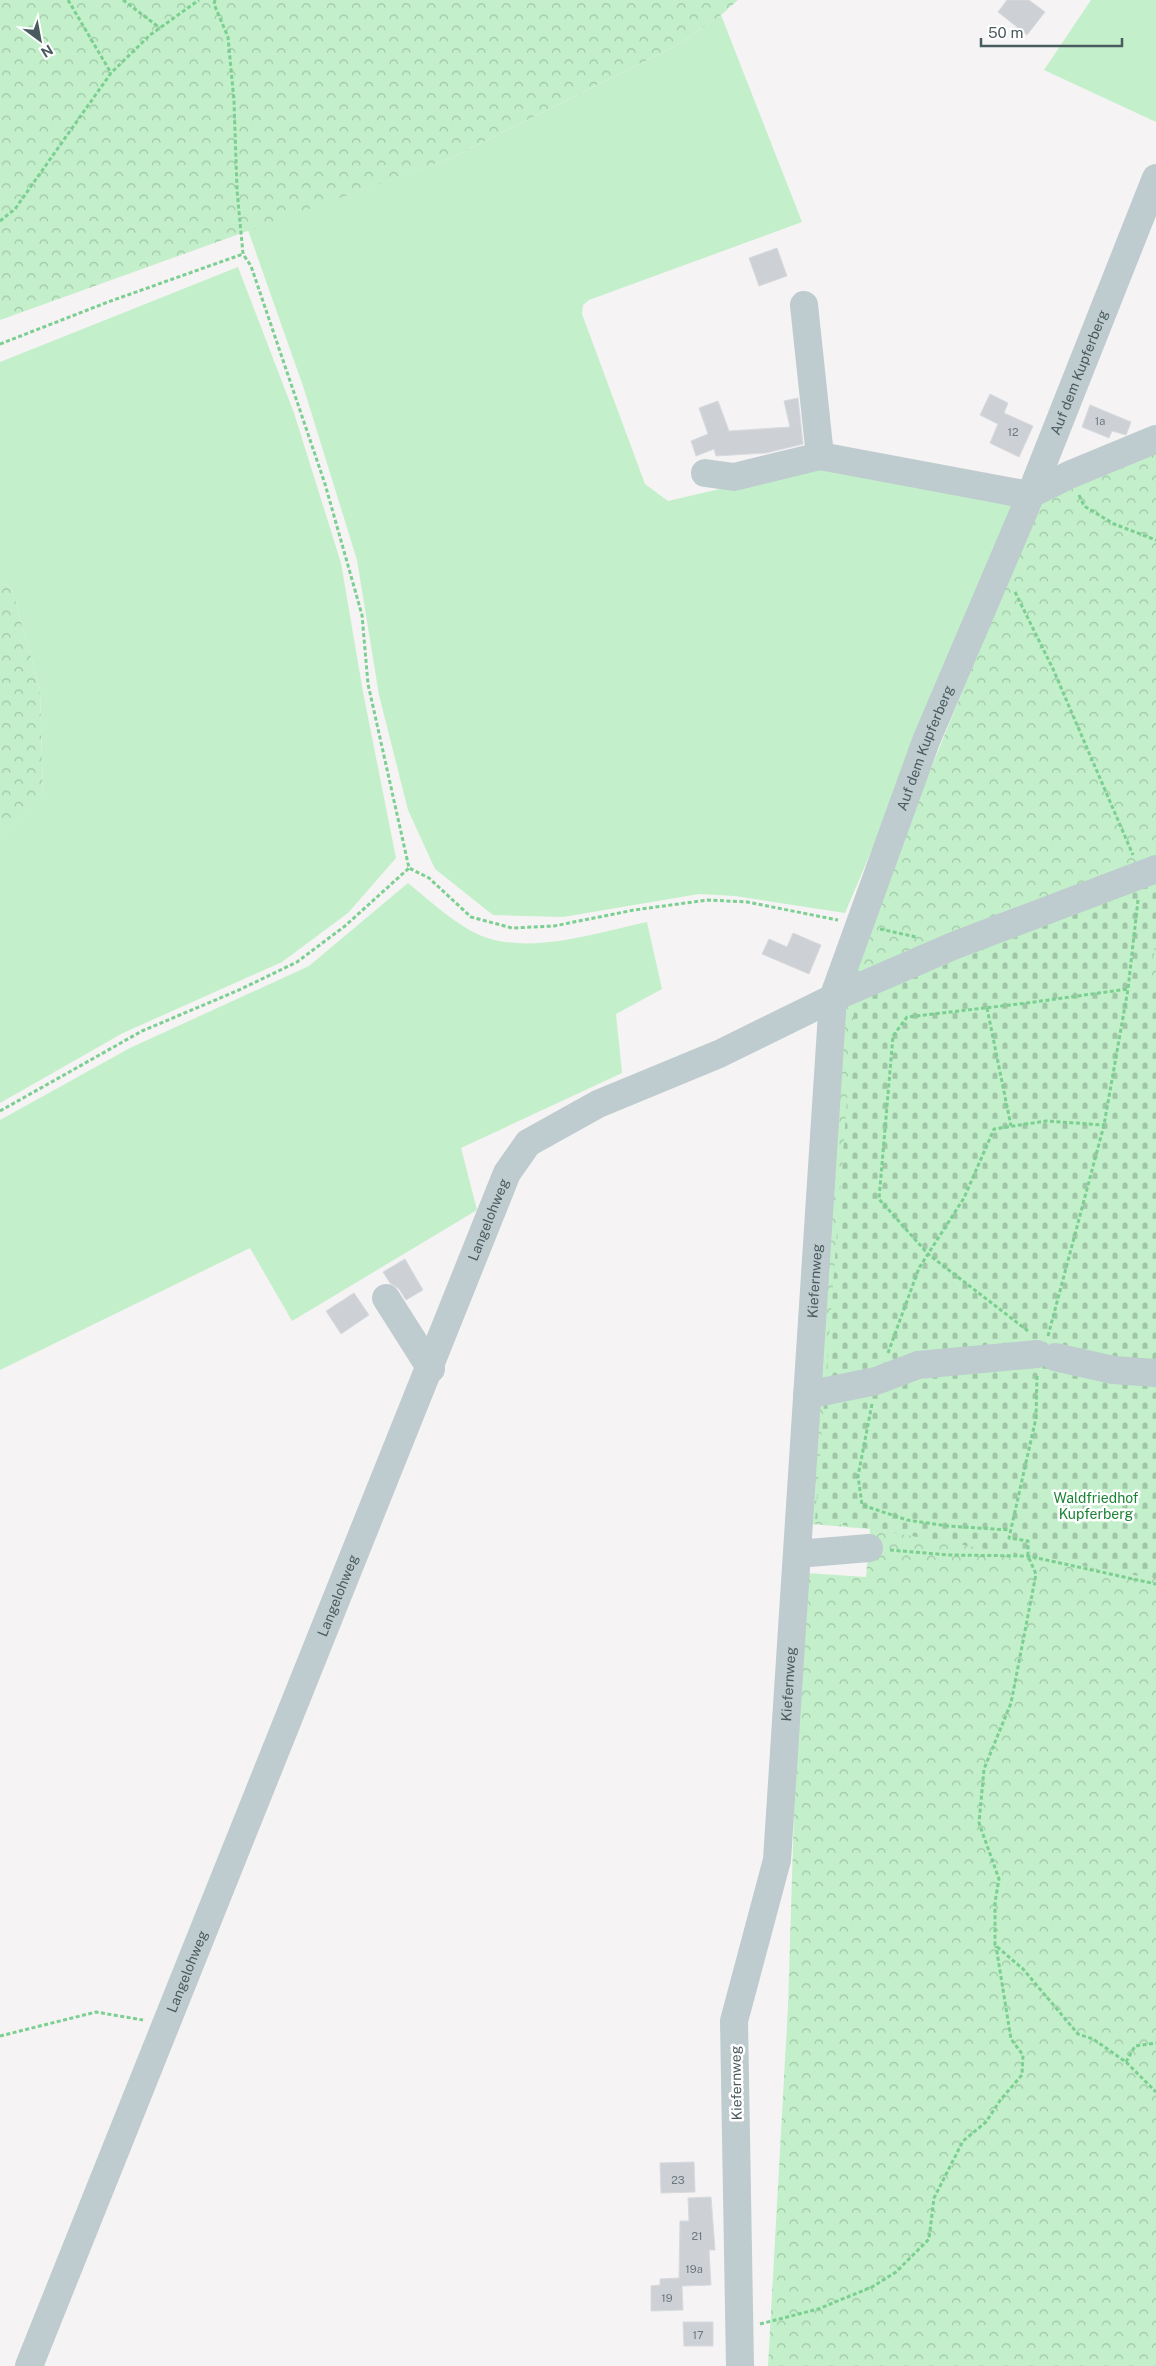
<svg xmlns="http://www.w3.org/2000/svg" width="1156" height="2366" font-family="'Public Sans',sans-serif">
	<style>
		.grass { fill: #c3f0ca }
		.forest { fill: url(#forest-crowns); fill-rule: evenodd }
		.cemetery { fill: url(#cemetery-stones) }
		.building { fill: #cdd1d5; stroke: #d7dade }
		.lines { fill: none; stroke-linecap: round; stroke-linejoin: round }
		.path { stroke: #7bcf91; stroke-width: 3; stroke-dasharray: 4 2.5; stroke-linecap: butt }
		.minor { stroke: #becbcf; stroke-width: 28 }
		.labels { text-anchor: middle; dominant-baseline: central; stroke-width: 5; stroke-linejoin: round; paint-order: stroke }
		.number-label { font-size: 11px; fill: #6b787d }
		.street-label { font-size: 14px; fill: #4a5b60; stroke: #fff }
		.park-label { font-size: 14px; fill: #198434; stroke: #fff }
	</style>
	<defs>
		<pattern id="forest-crowns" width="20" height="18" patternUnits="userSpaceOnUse" patternTransform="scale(1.25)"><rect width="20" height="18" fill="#c3f0ca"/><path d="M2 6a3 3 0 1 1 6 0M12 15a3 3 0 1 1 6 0" fill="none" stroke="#a0c5a7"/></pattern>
		<pattern id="cemetery-stones" width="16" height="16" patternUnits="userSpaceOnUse" patternTransform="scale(1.25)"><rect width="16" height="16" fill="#c3f0ca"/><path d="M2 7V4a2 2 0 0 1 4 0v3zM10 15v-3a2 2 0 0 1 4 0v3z" fill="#a0c5a7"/></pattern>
	</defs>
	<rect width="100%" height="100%" fill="#f5f3f3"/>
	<!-- grass -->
	<path class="grass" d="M1091,0H1156V122L1044,70Z
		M721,15L802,222L589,300L583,305L582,314L645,484L668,501L824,465L1018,506L845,913L735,896L699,894L563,917L493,915L435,869L408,810L379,695L357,560L304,389L248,230L451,158L677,45Z
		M238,267L294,413L341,563L363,692L396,858L348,913L282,962L123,1033L0,1103V834L43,796L40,689L12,589L0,580V362Z
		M408,883C429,900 449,919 473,932C523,958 595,933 647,922L662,989L616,1014L622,1073L461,1148L477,1210L292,1321L250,1248L0,1370V1120L130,1048L309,966Z"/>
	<!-- forest -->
	<path class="forest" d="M0,0H738L721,15L677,45L451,158L0,320Z
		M1156,453V2366H768L788,2006L807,1395L847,974L1041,499ZM811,1524L870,1529L866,1577L807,1573Z
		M0,580L12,589L40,689L43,797L0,834Z"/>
	<!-- cemetery -->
	<path class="cemetery" d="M1156,882V939L1149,986L1156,987V1579L872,1529L815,1521L855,996L937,968Z"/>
	<!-- building -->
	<path class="building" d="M1007,0H1029L1045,12L1027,35L998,12Z
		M777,248L787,276L759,286L749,258Z
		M990,394L1008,403L1004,413L1033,426L1019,457L990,443L998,424L980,415Z
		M798,398L803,444L766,453L716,456L714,449L696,456L691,441L708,434L699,408L718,401L729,431L790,427L784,401Z
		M1090,405L1131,422L1126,435L1112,431L1109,438L1082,427Z
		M793,933L821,945L809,974L762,954L769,939L787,947Z
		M405,1259L423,1290L406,1300L399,1289L390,1283L383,1272Z
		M354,1293L369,1315L341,1334L326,1311Z
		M694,2162L695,2192L661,2193L660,2163Z
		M711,2197L715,2250H709L711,2285L682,2286L683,2310L651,2311V2286L660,2285V2279L679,2278L680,2221H689L688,2198Z
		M683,2322H713V2346H684Z"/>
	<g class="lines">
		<!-- path -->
		<path class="path" d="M68,0L111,73
			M123,0L160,28
			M215,0L214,4L228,37L234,101L237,190L243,254L251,266L325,484L362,615L368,684L409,868L429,878L471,917L512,928L554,926L634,910L708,900L747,902L838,920
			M0,221L15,209L111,73L150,35L199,0
			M0,344L108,302L243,254
			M1079,495L1084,506L1114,524L1156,540
			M1015,592L1053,669L1133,855
			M880,929L916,937
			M987,1008L1011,1126
			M0,1111L142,1031L239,990L297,962L345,926L409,868
			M1028,1331L928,1254L879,1199L893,1036L907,1017L1027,1003L1128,989
			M1048,1336L1104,1125L1128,989L1138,900
			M888,1353L919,1268L964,1198L994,1129L1046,1121L1104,1125
			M1037,1376L1036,1418L1009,1538L1028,1541V1556L1036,1574L1011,1703L984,1769L979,1823L999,1879L995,1902V1945L1023,1969L1078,2034L1093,2039L1126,2062L1156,2092
			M872,1404L858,1476L862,1505L907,1520L948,1526L1010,1530
			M890,1550L949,1555L1028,1556L1156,1584
			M0,2036L96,2012L143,2020
			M1126,2062L1135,2046L1156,2043
			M760,2324L818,2309L872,2287L896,2272L929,2239L934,2198L963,2141L986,2122L1001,2099L1022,2075L1023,2055L1011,2039L996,1946"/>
		<!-- minor -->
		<g class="minor">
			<path d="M804,305L820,456"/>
			<path d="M705,473L734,477L820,456L1029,495L1069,475L1156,439"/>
			<path d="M386,1298L431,1369"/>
			<path d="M1055,1357L1113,1370L1156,1373"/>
			<path d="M807,1395L876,1381L918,1365L1037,1354"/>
			<path d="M797,1554L869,1548"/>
			<path id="s1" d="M29,2366L507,1173L528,1143L598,1104L719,1054L833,998L953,946L1156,869"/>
			<path id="s2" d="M740,2366L734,2021L777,1860L833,998L926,741L1024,511L1156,178"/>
		</g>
	</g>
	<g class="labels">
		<!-- number labels -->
		<g class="number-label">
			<text x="1100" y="421">1a</text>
			<text x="1013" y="432">12</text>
			<text x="678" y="2180">23</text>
			<text x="697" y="2236">21</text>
			<text x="694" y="2269">19a</text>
			<text x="667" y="2298">19</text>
			<text x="698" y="2335">17</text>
		</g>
		<!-- street labels -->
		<g class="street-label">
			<text stroke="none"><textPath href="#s2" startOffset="2048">Auf dem Kupferberg</textPath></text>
			<text stroke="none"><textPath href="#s2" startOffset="1642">Auf dem Kupferberg</textPath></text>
			<text stroke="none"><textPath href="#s1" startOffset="1235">Langelohweg</textPath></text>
			<text stroke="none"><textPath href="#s2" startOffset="1092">Kiefernweg</textPath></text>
			<text stroke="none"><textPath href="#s1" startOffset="830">Langelohweg</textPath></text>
			<text stroke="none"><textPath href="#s2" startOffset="688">Kiefernweg</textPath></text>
			<text stroke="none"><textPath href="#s1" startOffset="425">Langelohweg</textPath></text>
			<text transform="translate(736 2083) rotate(-91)">Kiefernweg</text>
		</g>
		<!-- park labels -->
		<g class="park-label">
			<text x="1096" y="1498">Waldfriedhof<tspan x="1096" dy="16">Kupferberg</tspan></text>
		</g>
	</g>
	<!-- north arrow -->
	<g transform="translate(40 40) rotate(148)" stroke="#ffffff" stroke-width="4" paint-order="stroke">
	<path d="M0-4L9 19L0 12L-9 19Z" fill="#4a5b60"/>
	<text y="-8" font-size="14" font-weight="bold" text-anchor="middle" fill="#4a5b60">N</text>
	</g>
	<!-- scale -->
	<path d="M981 38v8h141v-8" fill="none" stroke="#4a5b60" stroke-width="2.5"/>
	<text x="988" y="38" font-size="15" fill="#4a5b60" stroke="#ffffff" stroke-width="4" paint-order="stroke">50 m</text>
</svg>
